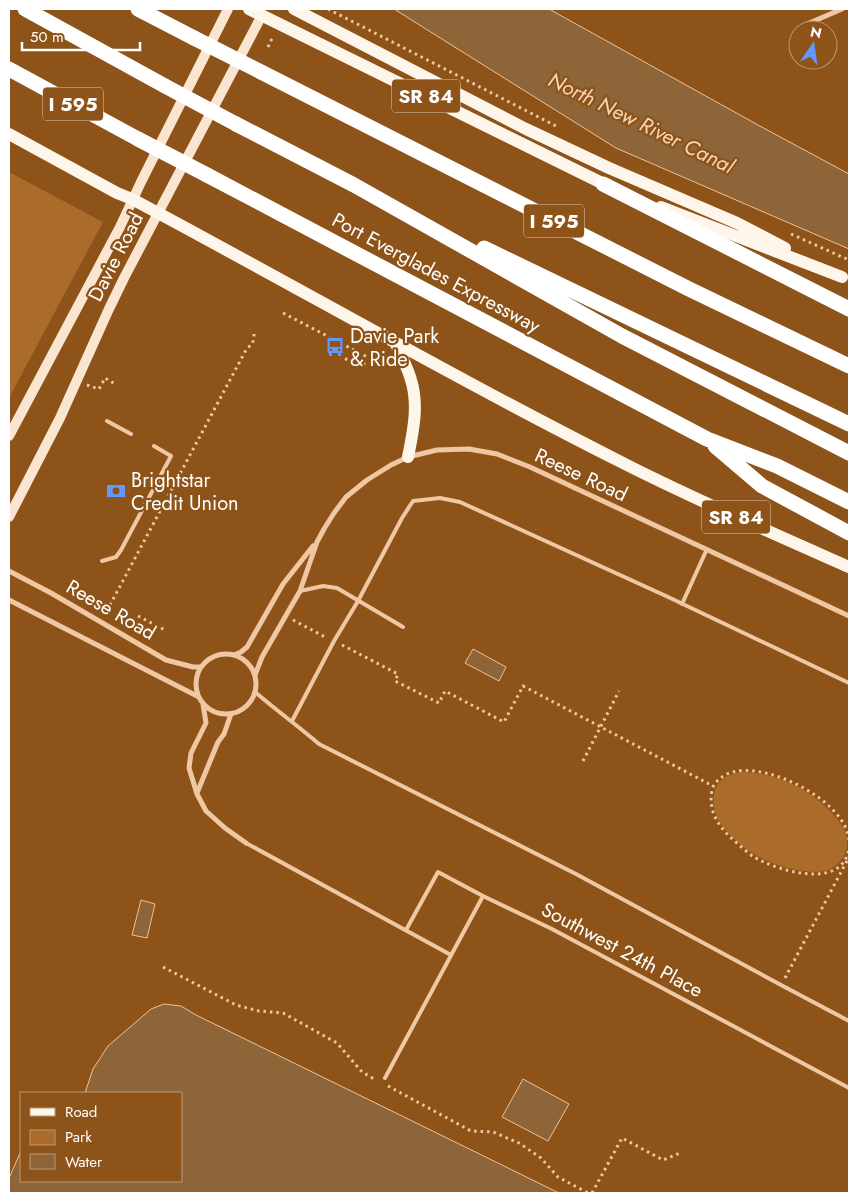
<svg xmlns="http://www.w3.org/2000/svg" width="858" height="1202" font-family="Jost,sans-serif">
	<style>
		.green { fill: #ab6b2b }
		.water { fill: #8e6439; stroke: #f1c196 }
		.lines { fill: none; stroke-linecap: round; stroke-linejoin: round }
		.path { stroke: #efc8a3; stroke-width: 3; stroke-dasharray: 2.5 4; stroke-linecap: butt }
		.lane { stroke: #efc8a3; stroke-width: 4 }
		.street { stroke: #efc8a3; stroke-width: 5 }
		.secondary { stroke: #fae6d0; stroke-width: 10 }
		.primary { stroke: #fff6eb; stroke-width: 12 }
		.highway { stroke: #fff; stroke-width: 15 }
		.highway-bridge { stroke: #fff; stroke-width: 15 }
		.labels { text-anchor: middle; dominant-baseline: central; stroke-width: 4.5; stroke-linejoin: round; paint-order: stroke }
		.shield { fill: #8d5318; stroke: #ddcbba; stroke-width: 1 }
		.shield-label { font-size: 19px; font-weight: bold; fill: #fff }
		.street-label { font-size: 20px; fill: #fff; stroke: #8d5318 }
		.poi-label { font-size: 20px; fill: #fff; stroke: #8d5318; text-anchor: start }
		.water-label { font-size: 21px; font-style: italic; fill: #f7d6b7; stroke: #8d5318 }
	</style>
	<rect width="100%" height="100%" fill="#8d5318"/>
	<!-- green -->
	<path class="green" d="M9,172L103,222L9,398Z
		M740,772C777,772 813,790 836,818C840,823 845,828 846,834C848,841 847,850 844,856C832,875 817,873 797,870C782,867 767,862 754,854C743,848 731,837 723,827C713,814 708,790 723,779C728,775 734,774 740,772Z"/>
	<!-- water -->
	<path class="water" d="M394,9H549L758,125L849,174V249L616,148Z
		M473,649L506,667L499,681L465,663Z
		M141,900L155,904L147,938L132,935Z
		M164,1004L181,1006L196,1015L559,1193H9V1178L21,1151V1181H181V1093H85L93,1069L108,1046L151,1009Z
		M523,1079L569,1104L548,1141L502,1117Z"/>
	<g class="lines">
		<!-- path -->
		<path class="path" d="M328,9L556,126
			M268,47L273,36
			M791,234L849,260
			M283,313L377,362
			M339,356L359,365L376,362
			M87,385L99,389L105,378L115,384
			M110,605L247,348C254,344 254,339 254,332
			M138,616L165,630
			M293,620L327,638
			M342,645L398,674L395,681L439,703L445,691L504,722L523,686L713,786
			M583,761L619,691
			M849,840C846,800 762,758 727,774C721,777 716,781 713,787C712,790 711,795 711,798C711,819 724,832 739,845C744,849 749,854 754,857C778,871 843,891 849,848
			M163,967L236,1005L259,1011L283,1013L337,1043L362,1072L376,1080
			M785,978L849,857
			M388,1086L471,1131L493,1132L519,1143L541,1158L558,1177L588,1193
			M592,1193L622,1138L663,1160L680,1153"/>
		<!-- lane -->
		<path class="lane" d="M107,421L131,434
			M102,561L116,557L121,550L171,456L154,446
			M300,591L323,586L337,588L403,627
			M682,604L707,549
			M255,692C276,710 298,726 319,744L576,874L781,985L849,1021
			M292,721L334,641L358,601L402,518L413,501L440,498L460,502L666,596L849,683
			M246,843L451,955
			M406,930L438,872L483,896L552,929L849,1088
			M385,1078L483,896"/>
		<!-- street -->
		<path class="street" d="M807,24L842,9
			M9,571L51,593L166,660L193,667H200
			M9,600L199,697
			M196 684a30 30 0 1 1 60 0a30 30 0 1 1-60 0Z
			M234,655L241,652L247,647L283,584L313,546
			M255,675L262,657L300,591L317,542L324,529L334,513L346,497L367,480L391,465L408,457L437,450L469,449L497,454L530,467L849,616
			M203,704L206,723L191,753L189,768L197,794L206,811L225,828L246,843
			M197,793L218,742L224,734L231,714"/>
		<!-- secondary -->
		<path class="secondary" d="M9,436L120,227L141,182L228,9
			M9,517L60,418L108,311L124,278L262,15"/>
		<!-- primary -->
		<path class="primary" d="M249,9L612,188
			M294,9L526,129L609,168L737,223L785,248
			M9,134L117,193L132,199C297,287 458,380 625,464C698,501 774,534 849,567
			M661,207L842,277
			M396,344C401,356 408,368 411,380C419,405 413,432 408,457"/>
		<!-- highway -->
		<path class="highway" d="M25,9L165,86
			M138,9L194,38
			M9,69L138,139
			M261,72L689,289L849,366
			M236,124L354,185L622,336L849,453
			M207,175L707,439L777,466L849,502
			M603,184L849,309
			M484,248L849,424
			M715,446L762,486L849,533"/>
		<!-- highway-bridge -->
		<path class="highway-bridge" d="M194,38L261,72
			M165,86L236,124
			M138,139L207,175"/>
	</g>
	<!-- icons -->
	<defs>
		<g id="bus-bare" transform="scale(1.5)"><path d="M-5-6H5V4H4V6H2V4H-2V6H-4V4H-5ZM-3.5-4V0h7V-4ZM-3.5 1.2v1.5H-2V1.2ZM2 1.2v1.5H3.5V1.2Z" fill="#6197ff" stroke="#8d5318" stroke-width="2.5" paint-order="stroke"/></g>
		<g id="bank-bare" transform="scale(1.5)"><path d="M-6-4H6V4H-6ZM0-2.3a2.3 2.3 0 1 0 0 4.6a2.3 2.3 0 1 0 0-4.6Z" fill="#6197ff" stroke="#8d5318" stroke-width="2.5" paint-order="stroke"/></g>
	</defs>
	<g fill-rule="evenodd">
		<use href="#bus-bare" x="335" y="347"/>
		<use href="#bank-bare" x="116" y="491"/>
	</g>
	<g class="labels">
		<!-- shield labels -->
		<g class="shield">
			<rect x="392" y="79.5" width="68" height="33" rx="4"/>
			<rect x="43" y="87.5" width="60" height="33" rx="4"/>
			<rect x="524" y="204.5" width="60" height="33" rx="4"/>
			<rect x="702" y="500.5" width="68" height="33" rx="4"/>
		</g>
		<g class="shield-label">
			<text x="426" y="96">SR 84</text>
			<text x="73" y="104">I 595</text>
			<text x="554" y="221">I 595</text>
			<text x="736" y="517">SR 84</text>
		</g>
		<!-- street labels -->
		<g class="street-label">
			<text transform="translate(116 257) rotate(-63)">Davie Road</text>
			<text transform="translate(436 273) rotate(28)">Port Everglades Expressway</text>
			<text transform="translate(581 475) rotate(25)">Reese Road</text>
			<text transform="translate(111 610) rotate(30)">Reese Road</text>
			<text transform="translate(622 950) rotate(28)">Southwest 24th Place</text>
		</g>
		<!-- poi labels -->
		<g class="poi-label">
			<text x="350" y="336">Davie Park<tspan x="350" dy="23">&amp; Ride</tspan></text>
			<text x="131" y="480">Brightstar<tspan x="131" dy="23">Credit Union</tspan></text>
		</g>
		<!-- water labels -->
		<g class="water-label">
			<text transform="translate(641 123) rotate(26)">North New River Canal</text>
		</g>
	</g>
	<!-- border -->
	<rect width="858" height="1202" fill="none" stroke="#ffffff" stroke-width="20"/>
	<!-- legend -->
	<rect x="20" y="1092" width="162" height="90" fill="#8d5318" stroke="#bb9874"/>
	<rect x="30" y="1108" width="25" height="8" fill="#fff6eb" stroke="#bb9874"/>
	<text x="65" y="1117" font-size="15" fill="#ffffff">Road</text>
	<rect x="30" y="1130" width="25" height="15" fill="#ab6b2b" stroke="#bb9874"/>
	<text x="65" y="1142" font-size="15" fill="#ffffff">Park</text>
	<rect x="30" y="1154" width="25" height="15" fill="#8e6439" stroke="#bb9874"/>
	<text x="65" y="1167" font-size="15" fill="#ffffff">Water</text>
	<!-- north arrow -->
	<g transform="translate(813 45) rotate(13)"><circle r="24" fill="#8d5318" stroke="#bb9874"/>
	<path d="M0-4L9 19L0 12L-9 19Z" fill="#6197ff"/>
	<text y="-8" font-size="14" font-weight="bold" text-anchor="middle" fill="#ffffff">N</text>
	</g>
	<!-- scale -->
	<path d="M22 42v8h118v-8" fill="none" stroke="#ffffff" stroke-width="2.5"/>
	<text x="30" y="42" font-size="15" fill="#ffffff" stroke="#8d5318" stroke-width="4" paint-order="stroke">50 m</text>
</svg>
